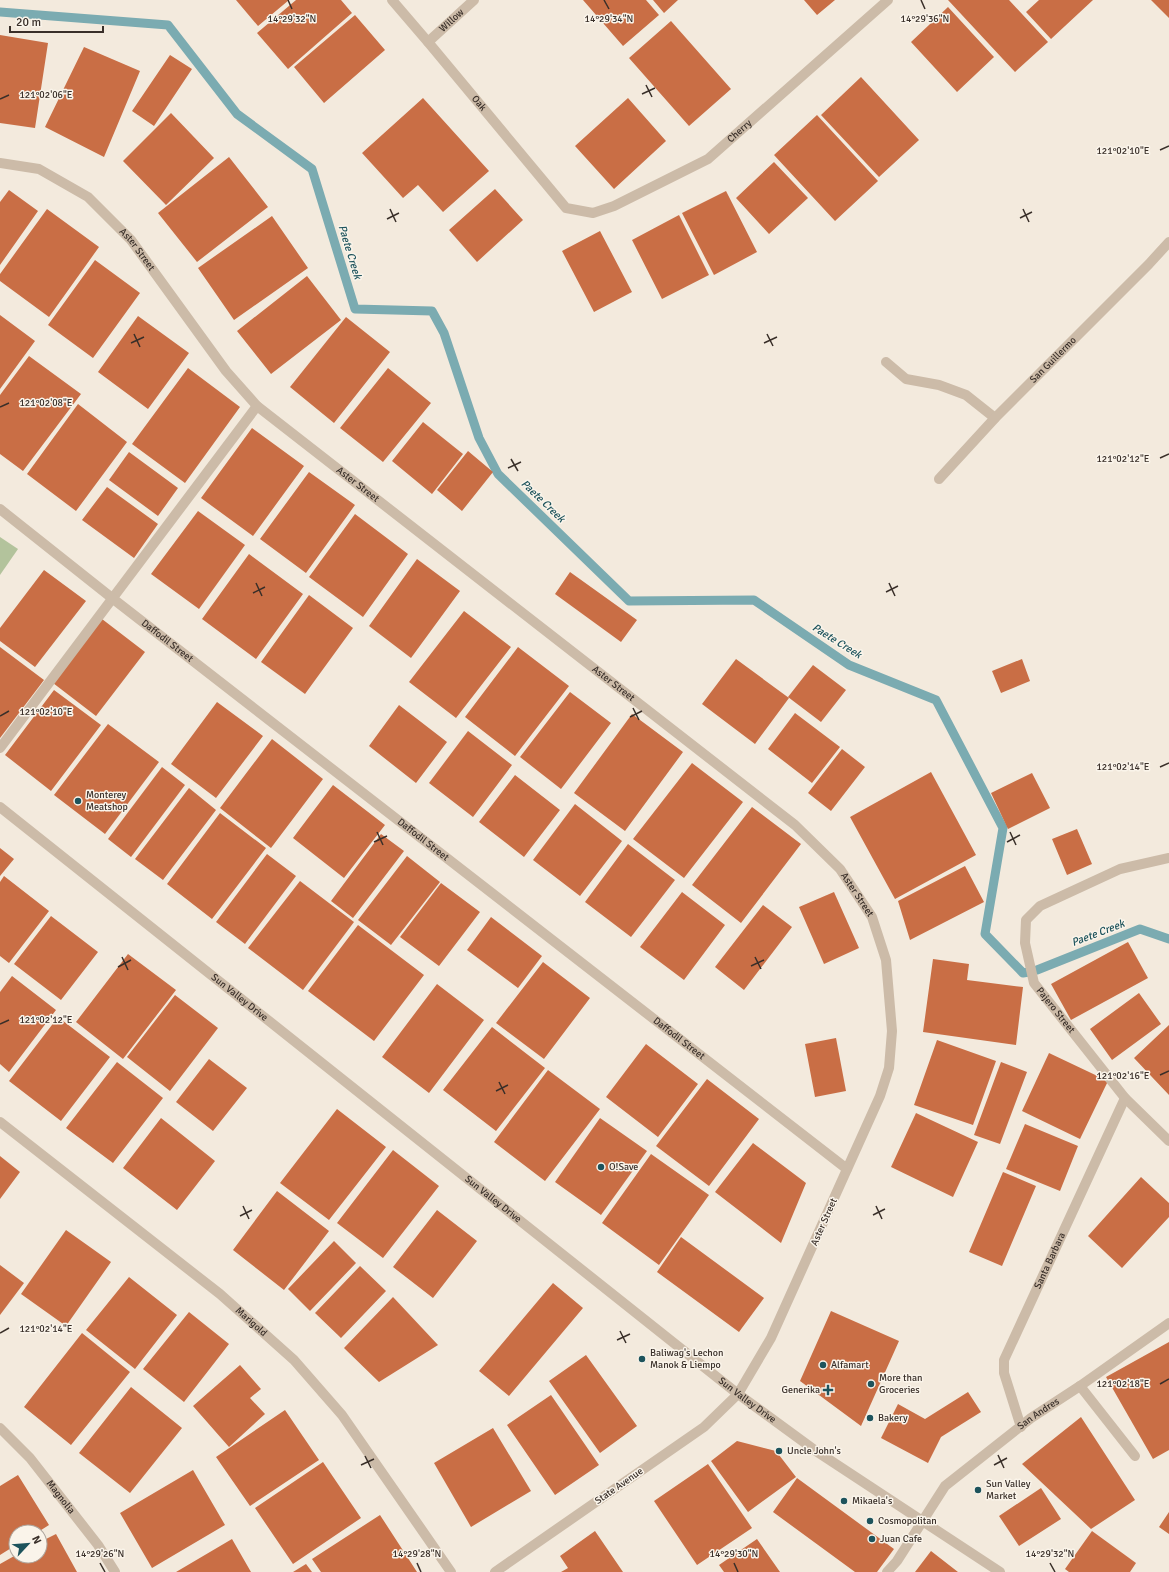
<svg xmlns="http://www.w3.org/2000/svg" width="1169" height="1572" font-family="Signika,sans-serif">
	<style>
		.green { fill: #b3c39c }
		.lines { fill: none; stroke-linecap: round; stroke-linejoin: round }
		.stream { stroke: #7babb1; stroke-width: 9 }
		.building { fill: #c96e45 }
		.service { stroke: #ccbba8; stroke-width: 10 }
		.minor { stroke: #ccbba8; stroke-width: 10 }
		.ticks { fill: none; stroke: #392f29; stroke-width: 1.5 }
		.poi-dot { fill: #1d535c; stroke: #faf4ea; stroke-width: 1.5 }
		.labels { text-anchor: middle; dominant-baseline: central; stroke-width: 3; stroke-linejoin: round; paint-order: stroke }
		.street-label { font-size: 10px; fill: #392f29; stroke: #faf4ea }
		.poi-label { font-size: 10px; fill: #392f29; stroke: #faf4ea; text-anchor: start }
		.water-label { font-size: 11px; font-style: italic; fill: #1d535c; stroke: #faf4ea }
		.ticks-label { font-size: 10px; text-anchor: middle; fill: #392f29; stroke: #faf4ea; stroke-width: 3; stroke-linejoin: round; paint-order: stroke }
	</style>
	<rect width="100%" height="100%" fill="#f3eadd"/>
	<!-- green -->
	<path class="green" d="M0,537L18,549L0,575Z"/>
	<g class="lines">
		<!-- stream -->
		<path class="stream" d="M0,12L168,25L237,114L312,169L355,309L432,311L444,333L479,438L498,474L629,601L754,600L849,665L936,700L1003,828L985,934L1023,973L1029,972
			M1037,970L1140,929L1169,939"/>
	</g>
	<!-- building -->
	<path class="building" d="M236,0H289L258,26Z
		M296,0H341L352,13L288,69L257,33Z
		M583,0H646L659,15L623,46Z
		M653,0H678L664,13Z
		M804,0H835L817,15Z
		M948,0H1009L1048,42L1015,72Z
		M1039,0H1093L1051,39L1026,12Z
		M1151,0H1169V18Z
		M948,7L994,57L957,92L911,42Z
		M355,15L385,50L324,103L294,67Z
		M671,21L731,89L689,126L629,58Z
		M0,35L48,43L35,128L0,123Z
		M84,47L140,71L104,157L45,127Z
		M170,55L192,69L154,126L132,111Z
		M861,77L919,140L879,177L821,115Z
		M423,98L489,171L443,212L418,185L403,198L362,153Z
		M628,98L666,141L614,189L575,146Z
		M171,113L214,158L166,205L123,161Z
		M817,115L878,181L835,221L774,155Z
		M229,157L268,207L197,262L158,213Z
		M774,162L808,198L769,234L736,198Z
		M495,189L523,220L477,262L449,230Z
		M9,190L38,211L0,265V202Z
		M726,191L757,252L714,275L682,213Z
		M47,209L99,247L49,317L0,281V274Z
		M679,215L709,275L662,299L632,240Z
		M272,216L308,268L234,320L198,268Z
		M600,231L632,292L594,312L562,251Z
		M95,260L140,293L93,358L48,325Z
		M307,276L341,320L271,374L237,331Z
		M0,315L35,341L0,389Z
		M138,316L189,353L148,409L98,372Z
		M346,317L390,352L334,423L290,387Z
		M29,356L81,394L23,471L0,454V395Z
		M188,368L240,407L185,483L132,444Z
		M388,368L431,403L383,462L340,428Z
		M78,404L127,442L76,511L27,474Z
		M423,422L463,454L432,494L392,461Z
		M252,428L304,466L253,536L201,498Z
		M468,451L493,472L462,511L437,490Z
		M129,452L178,488L158,516L109,480Z
		M309,472L355,505L306,573L260,539Z
		M107,487L158,524L134,558L82,520Z
		M198,511L245,545L199,609L151,574Z
		M355,514L408,554L363,617L309,577Z
		M249,554L303,594L256,659L202,619Z
		M417,559L460,591L411,658L369,626Z
		M44,570L86,601L35,667L0,641V628Z
		M570,572L637,620L621,642L555,594Z
		M309,595L353,628L305,694L261,662Z
		M464,611L511,647L456,718L409,682Z
		M102,619L145,652L96,716L53,683Z
		M0,647L44,680L0,738Z
		M518,647L569,686L515,756L465,717Z
		M736,659L789,698L755,744L702,704Z
		M1022,659L1030,681L1001,693L992,671Z
		M813,665L846,690L821,722L788,697Z
		M54,690L101,725L51,791L5,755Z
		M570,692L611,723L561,789L520,757Z
		M217,702L263,736L216,798L171,764Z
		M399,705L447,742L416,783L369,746Z
		M795,713L840,747L812,783L768,749Z
		M632,714L683,752L625,831L574,793Z
		M108,724L159,762L105,834L54,795Z
		M468,731L512,765L473,817L429,783Z
		M272,739L323,779L271,848L220,808Z
		M842,749L865,767L831,811L808,793Z
		M692,763L743,802L684,878L633,839Z
		M162,767L185,785L131,857L108,839Z
		M931,772L976,855L895,899L850,817Z
		M1032,773L1050,808L1008,829L991,793Z
		M515,775L560,810L524,857L479,822Z
		M333,785L385,825L344,878L293,838Z
		M189,788L216,810L163,880L135,859Z
		M575,804L622,841L580,896L533,860Z
		M752,807L801,844L741,923L692,885Z
		M220,813L266,848L212,919L167,884Z
		M1077,829L1092,864L1067,875L1052,839Z
		M381,834L404,851L353,918L331,901Z
		M628,844L675,880L631,937L585,902Z
		M0,848L14,859L0,876Z
		M267,854L296,876L245,944L216,922Z
		M407,856L440,882L391,945L358,920Z
		M965,866L984,902L910,940L898,901Z
		M4,876L49,911L9,963L0,956V882Z
		M300,881L354,922L303,990L248,948Z
		M441,883L480,912L439,966L400,937Z
		M682,892L725,925L684,980L640,947Z
		M834,892L859,948L824,964L799,907Z
		M763,905L792,927L744,990L715,967Z
		M51,916L98,952L61,1000L14,964Z
		M491,917L542,956L518,988L467,950Z
		M358,925L424,975L374,1041L308,991Z
		M1128,942L1148,978L1071,1020L1051,984Z
		M128,954L176,990L123,1059L76,1022Z
		M933,959L969,964L967,980L1023,987L1016,1045L923,1032Z
		M543,962L590,998L544,1059L496,1023Z
		M12,976L56,1010L9,1072L0,1064V992Z
		M437,984L484,1020L429,1093L382,1057Z
		M1139,993L1161,1024L1112,1060L1090,1029Z
		M175,995L218,1028L170,1091L127,1057Z
		M58,1017L110,1057L61,1121L9,1081Z
		M1169,1025V1095L1134,1058Z
		M492,1027L545,1068L496,1131L443,1090Z
		M836,1038L846,1091L815,1097L805,1044Z
		M937,1040L996,1061L973,1125L914,1105Z
		M646,1044L698,1084L658,1137L606,1097Z
		M1049,1053L1108,1081L1080,1139L1022,1111Z
		M209,1059L247,1088L213,1131L176,1102Z
		M117,1062L163,1098L113,1163L66,1128Z
		M1001,1062L1027,1072L1000,1144L974,1135Z
		M548,1070L600,1109L545,1181L494,1142Z
		M707,1079L759,1119L709,1186L656,1146Z
		M337,1109L386,1147L329,1220L280,1183Z
		M916,1113L978,1142L953,1197L891,1167Z
		M161,1118L215,1161L177,1210L123,1168Z
		M600,1118L647,1151L601,1215L555,1182Z
		M1025,1124L1078,1146L1060,1191L1006,1169Z
		M753,1143L806,1183L781,1243L715,1192Z
		M393,1150L439,1186L383,1258L337,1223Z
		M651,1154L709,1195L659,1265L602,1223Z
		M0,1156L20,1172L0,1199Z
		M1003,1172L1036,1186L1002,1266L969,1252Z
		M1141,1177L1169,1203V1217L1122,1268L1088,1236Z
		M277,1191L329,1231L284,1290L233,1250Z
		M437,1210L477,1241L433,1298L393,1267Z
		M66,1230L111,1262L66,1326L21,1294Z
		M681,1237L764,1298L739,1332L657,1272Z
		M334,1241L356,1263L310,1311L288,1289Z
		M0,1265L24,1283L0,1315Z
		M360,1266L386,1291L341,1338L315,1313Z
		M129,1277L177,1315L135,1369L86,1330Z
		M553,1283L583,1308L509,1396L479,1371Z
		M393,1297L438,1345L379,1382L344,1348Z
		M831,1311L899,1341L861,1426L800,1381Z
		M189,1312L229,1344L184,1402L143,1369Z
		M82,1333L130,1372L71,1445L24,1407Z
		M1169,1342V1450L1153,1459L1106,1377Z
		M586,1355L637,1426L600,1453L549,1381Z
		M240,1365L261,1389L250,1398L265,1414L229,1447L193,1406Z
		M131,1387L182,1428L130,1493L79,1453Z
		M968,1392L981,1412L941,1437L928,1463L881,1438L898,1404L925,1419Z
		M551,1395L599,1465L555,1495L507,1425Z
		M285,1410L319,1460L250,1506L216,1457Z
		M1081,1417L1135,1500L1091,1529L1022,1464Z
		M493,1428L531,1491L471,1527L434,1463Z
		M737,1441L776,1451L796,1477L748,1512L711,1461Z
		M323,1462L361,1518L293,1564L255,1508Z
		M708,1464L752,1528L697,1565L654,1501Z
		M193,1470L225,1525L152,1568L120,1513Z
		M18,1475L49,1525L38,1532H16V1545L0,1555V1486Z
		M797,1478L894,1549L877,1572H855L773,1512Z
		M1041,1488L1061,1519L1019,1546L999,1516Z
		M1169,1512V1534L1159,1527Z
		M380,1515L417,1572H321L312,1559Z
		M595,1531L623,1572H561L568,1568L560,1556Z
		M1092,1531L1136,1563L1130,1572H1069L1065,1569Z
		M56,1534L77,1572H0V1564L16,1555L40,1556V1542Z
		M232,1539L251,1572H176Z
		M757,1539L780,1572H724L719,1565Z
		M931,1551L958,1572H915Z
		M306,1564L312,1572H293Z"/>
	<g class="lines">
		<!-- service -->
		<path class="service" d="M886,362L906,379L939,385L966,395L995,418
			M0,748L257,406
			M1080,1386L1135,1456"/>
		<!-- minor -->
		<g class="minor">
			<path id="s1" d="M392,0L428,42L566,208L593,213L614,206L708,159L888,0"/>
			<path id="s2" d="M428,42L474,0"/>
			<path id="s3" d="M0,163L39,169L88,197L131,240L226,371L257,406L795,825L840,869L872,917L886,960L892,1031L889,1068L880,1096L771,1338L738,1394L704,1427L495,1572"/>
			<path id="s4" d="M939,479L995,418L1149,264L1169,242"/>
			<path id="s5" d="M0,509L112,598L847,1169"/>
			<path id="s6" d="M0,807L738,1394L816,1451L1000,1572"/>
			<path id="s7" d="M1169,858L1120,869L1040,906L1026,920L1025,943L1034,983L1125,1098L1169,1141"/>
			<path id="s8" d="M0,1122L220,1294L294,1360L342,1415L451,1572"/>
			<path id="s9" d="M1021,1427L1004,1373V1360L1125,1098"/>
			<path id="s10" d="M0,1428L30,1458L98,1545L115,1572"/>
			<path id="s11" d="M887,1572L897,1561L945,1486L1031,1418L1080,1386L1169,1323"/>
		</g>
	</g>
	<!-- ticks -->
	<path class="ticks" d="M288,0L292,9M604,0L609,9M921,0L925,9M646,85L652,97M642,94L655,88M0,99L9,95M1160,150L1169,146M390,209L396,222M1023,209L1029,222M1020,218L1032,212M387,219L399,213M134,334L140,347M767,334L773,346M131,343L144,337M764,343L777,337M0,407L9,403M1160,458L1169,454M511,459L518,471M508,468L521,462M256,583L262,596M889,583L895,596M886,592L898,586M253,593L265,587M633,708L639,720M0,716L9,711M630,717L642,711M1160,767L1169,763M377,832L383,845M1010,832L1016,845M374,842L387,836M1007,842L1020,835M122,957L128,970M755,957L761,969M751,966L764,960M118,967L131,960M0,1024L9,1020M1160,1075L1169,1071M499,1082L505,1094M496,1091L508,1085M243,1206L249,1219M876,1206L882,1219M873,1215L885,1209M240,1216L252,1210M620,1331L626,1343M0,1333L9,1328M617,1340L630,1334M1160,1384L1169,1379M998,1455L1004,1468M365,1456L371,1468M361,1465L374,1459M994,1465L1007,1458M100,1563L105,1572M417,1563L421,1572M734,1563L738,1572M1050,1563L1055,1572"/>
	<!-- markers -->
	<g class="poi-dot">
		<circle cx="78" cy="801" r="4"/>
		<circle cx="601" cy="1167" r="4"/>
		<circle cx="642" cy="1359" r="4"/>
		<circle cx="823" cy="1365" r="4"/>
		<circle cx="871" cy="1384" r="4"/>
		<path d="M826 1384h4v4h4v4h-4v4h-4v-4h-4v-4h4z"/>
		<circle cx="870" cy="1418" r="4"/>
		<circle cx="779" cy="1451" r="4"/>
		<circle cx="978" cy="1490" r="4"/>
		<circle cx="844" cy="1501" r="4"/>
		<circle cx="870" cy="1521" r="4"/>
		<circle cx="872" cy="1539" r="4"/>
	</g>
	<g class="labels">
		<!-- street labels -->
		<g class="street-label">
			<text stroke="none"><textPath href="#s2" startOffset="32">Willow</textPath></text>
			<text stroke="none"><textPath href="#s1" startOffset="135">Oak</textPath></text>
			<text stroke="none"><textPath href="#s1" startOffset="468">Cherry</textPath></text>
			<text stroke="none"><textPath href="#s3" startOffset="168">Aster Street</textPath></text>
			<text stroke="none"><textPath href="#s4" startOffset="165">San Guillermo</textPath></text>
			<text stroke="none"><textPath href="#s3" startOffset="493">Aster Street</textPath></text>
			<text stroke="none"><textPath href="#s5" startOffset="213">Daffodil Street</textPath></text>
			<text stroke="none"><textPath href="#s3" startOffset="817">Aster Street</textPath></text>
			<text stroke="none"><textPath href="#s5" startOffset="537">Daffodil Street</textPath></text>
			<text stroke="none"><textPath href="#s3" startOffset="1141">Aster Street</textPath></text>
			<text stroke="none"><textPath href="#s6" startOffset="306">Sun Valley Drive</textPath></text>
			<text stroke="none"><textPath href="#s7" startOffset="257">Pajero Street</textPath></text>
			<text stroke="none"><textPath href="#s5" startOffset="861">Daffodil Street</textPath></text>
			<text stroke="none"><textPath href="#s6" startOffset="630">Sun Valley Drive</textPath></text>
			<text transform="translate(824 1222) rotate(-66)">Aster Street</text>
			<text stroke="none"><textPath href="#s9" startOffset="179">Santa Barbara</textPath></text>
			<text stroke="none"><textPath href="#s8" startOffset="321">Marigold</textPath></text>
			<text stroke="none"><textPath href="#s6" startOffset="954">Sun Valley Drive</textPath></text>
			<text stroke="none"><textPath href="#s11" startOffset="222">San Andres</textPath></text>
			<text transform="translate(619 1486) rotate(-35)">State Avenue</text>
			<text stroke="none"><textPath href="#s10" startOffset="92">Magnolia</textPath></text>
		</g>
		<!-- poi labels -->
		<g class="poi-label">
			<text x="86" y="795">Monterey<tspan x="86" dy="12">Meatshop</tspan></text>
			<text x="609" y="1167">O!Save</text>
			<text x="650" y="1353">Baliwag's Lechon<tspan x="650" dy="12">Manok &amp; Liempo</tspan></text>
			<text x="831" y="1365">Alfamart</text>
			<text x="879" y="1378">More than<tspan x="879" dy="12">Groceries</tspan></text>
			<text x="820" y="1390" text-anchor="end">Generika</text>
			<text x="878" y="1418">Bakery</text>
			<text x="787" y="1451">Uncle John's</text>
			<text x="986" y="1484">Sun Valley<tspan x="986" dy="12">Market</tspan></text>
			<text x="852" y="1501">Mikaela's</text>
			<text x="878" y="1521">Cosmopolitan</text>
			<text x="880" y="1539">Juan Cafe</text>
		</g>
		<!-- water labels -->
		<g class="water-label">
			<text transform="translate(350 252) rotate(73)">Paete Creek</text>
			<text transform="translate(543 501) rotate(44)">Paete Creek</text>
			<text transform="translate(837 641) rotate(32)">Paete Creek</text>
			<text transform="translate(1098 933) rotate(-21)">Paete Creek</text>
		</g>
	</g>
	<g class="ticks-label">
		<text x="292" y="22">14°29'32"N</text>
		<text x="609" y="22">14°29'34"N</text>
		<text x="925" y="22">14°29'36"N</text>
		<text x="46" y="98">121°02'06"E</text>
		<text x="1123" y="154">121°02'10"E</text>
		<text x="46" y="406">121°02'08"E</text>
		<text x="1123" y="462">121°02'12"E</text>
		<text x="46" y="715">121°02'10"E</text>
		<text x="1123" y="770">121°02'14"E</text>
		<text x="46" y="1023">121°02'12"E</text>
		<text x="1123" y="1079">121°02'16"E</text>
		<text x="46" y="1332">121°02'14"E</text>
		<text x="1123" y="1387">121°02'18"E</text>
		<text x="100" y="1557">14°29'26"N</text>
		<text x="417" y="1557">14°29'28"N</text>
		<text x="734" y="1557">14°29'30"N</text>
		<text x="1050" y="1557">14°29'32"N</text>
	</g>
	<!-- north arrow -->
	<g transform="translate(28 1544) rotate(64)"><circle r="19" fill="#faf4ea" stroke="#ada59d"/>
	<path d="M0-3L7 15L0 10L-7 15Z" fill="#1d535c"/>
	<text y="-6" font-size="11" font-weight="bold" text-anchor="middle" fill="#392f29">N</text>
	</g>
	<!-- scale -->
	<path d="M10 26v6h93v-6" fill="none" stroke="#392f29" stroke-width="2"/>
	<text x="16" y="26" font-size="12" fill="#392f29" stroke="#faf4ea" stroke-width="3" paint-order="stroke">20 m</text>
</svg>
